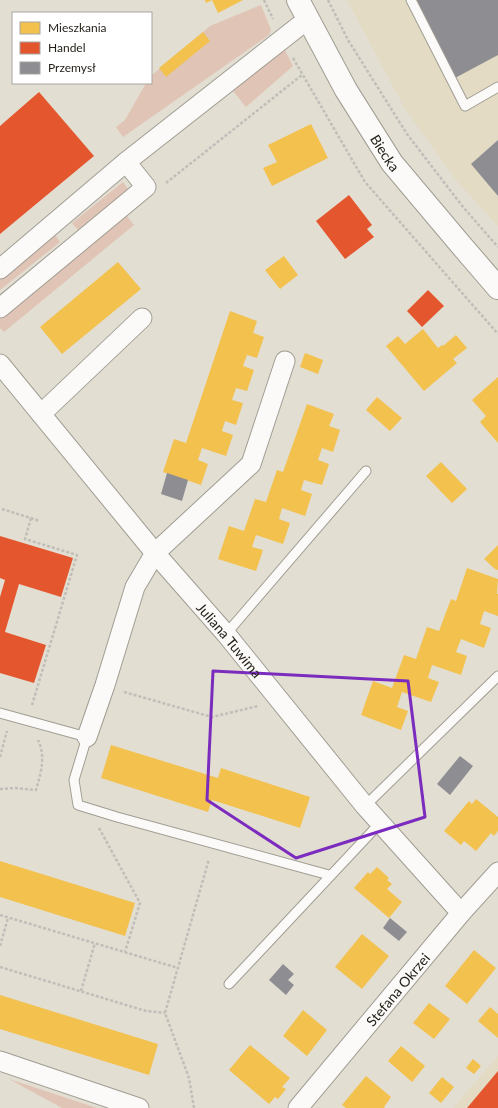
<svg xmlns="http://www.w3.org/2000/svg" width="498" height="1108" font-family="Lato,sans-serif">
	<style>
		.built { fill: #e4dbc5 }
		.green { fill: #e0c4b5 }
		.homes { fill: #f2c14e }
		.shops { fill: #e4572e }
		.industry { fill: #8d8d92 }
		.lines { fill: none; stroke-linecap: round; stroke-linejoin: round }
		.service-casing { stroke: #a09d93; stroke-width: 11 }
		.minor-casing { stroke: #a09d93; stroke-width: 21 }
		.tertiary-casing { stroke: #a09d93; stroke-width: 24 }
		.path { stroke: #bfbeb9; stroke-width: 2.5; stroke-dasharray: 3 2; stroke-linecap: butt }
		.service { stroke: #fbfaf8; stroke-width: 9 }
		.minor { stroke: #fbfaf8; stroke-width: 19 }
		.tertiary { stroke: #fbfaf8; stroke-width: 22 }
		.marked { fill: none; stroke: #7b2cbf; stroke-width: 3; stroke-linejoin: round }
		.labels { text-anchor: middle; dominant-baseline: central; stroke-width: 4; stroke-linejoin: round; paint-order: stroke }
		.street-label { font-size: 14px; fill: #221e16; stroke: #fff }
	</style>
	<rect width="100%" height="100%" fill="#e3ded2"/>
	<!-- built -->
	<path class="built" d="M347,0H498V226L456,180L405,109Z
		M498,1056V1108H453Z"/>
	<!-- green -->
	<path class="green" d="M261,5L271,30L269,35L123,137L116,127L125,120L146,83H151V76L210,26Z
		M284,48L293,66L246,107L233,91Z
		M123,182L128,189L78,230L72,223Z
		M126,215L134,225L4,332L0,328V319Z
		M55,235L60,242L0,290V280Z
		M9,1079L97,1108H62Z"/>
	<!-- homes -->
	<path class="homes" d="M205,0H243L218,13L212,0L206,3Z
		M203,32L210,41L166,77L159,68Z
		M311,124L328,158L272,186L263,168L277,162L268,145Z
		M284,256L298,275L280,289L265,270Z
		M118,262L141,289L62,354L40,327Z
		M230,311L257,321L253,333L264,337L257,358L247,355L243,366L254,370L247,391L236,388L232,400L243,403L236,425L225,421L222,431L233,435L226,456L202,448L198,460L208,464L201,485L163,472L174,439L186,443Z
		M423,329L438,348L442,345L443,346L456,335L467,348L453,359L457,363L424,391L386,346L398,336L405,344Z
		M305,353L323,360L318,374L300,367Z
		M498,377V443L480,422L486,416L472,400Z
		M377,397L402,418L390,431L366,410Z
		M307,404L334,414L329,426L340,430L333,452L322,448L318,460L329,464L322,485L304,480L301,490L312,494L305,516L282,508L279,519L290,523L283,544L256,535L252,547L263,550L256,571L218,559L229,526L244,531L255,499L266,502L277,470L283,472Z
		M441,462L467,489L452,503L426,476Z
		M498,545V570L495,569L484,559Z
		M467,568L498,579L497,594H498V616L484,611L480,624L491,628L484,648L461,639L456,652L467,656L461,675L432,665L428,678L439,682L431,702L402,692L397,707L408,711L401,730L361,715L373,681L392,688L404,655L416,659L427,627L439,631L451,599L456,601Z
		M111,745L218,778L221,768L310,797L300,828L212,800L208,812L101,778Z
		M476,799L498,817V831L494,836L491,833L476,851L464,841L461,845L444,831L469,801L472,804Z
		M0,861L135,903L125,936L0,897Z
		M377,867L389,878L387,880L392,884L387,889L402,902L389,918L354,888L368,872L370,874Z
		M362,934L389,956L362,989L335,967Z
		M474,950L496,968L467,1004L445,986Z
		M0,995L158,1044L149,1075L0,1029Z
		M429,1003L450,1019L434,1039L413,1023Z
		M490,1007L498,1014V1038L478,1021Z
		M303,1010L327,1030L307,1056L283,1036Z
		M250,1045L290,1078L282,1087L286,1089L278,1099L275,1097L269,1104L229,1070Z
		M401,1046L425,1066L412,1082L388,1061Z
		M473,1059L481,1066L474,1074L466,1068Z
		M366,1076L391,1097L384,1107L385,1108H346L342,1105Z
		M442,1077L454,1087L441,1103L429,1093Z"/>
	<!-- shops -->
	<path class="shops" d="M39,92L94,156L0,234V126Z
		M349,195L372,225L367,229L374,237L345,259L316,221Z
		M428,290L444,306L422,327L407,311Z
		M0,536L73,558L61,597L19,584L5,632L46,645L34,683L0,673V597L5,580L0,578Z
		M498,1071V1108H467Z"/>
	<!-- industry -->
	<path class="industry" d="M414,0H498V55L455,78Z
		M498,140V196L471,164Z
		M167,473L188,480L182,501L161,494Z
		M460,756L473,766L450,795L437,784Z
		M390,918L407,932L399,941L383,928Z
		M283,964L294,974L288,980L294,985L286,995L269,980Z"/>
	<g class="lines">
		<!-- service casing -->
		<g class="service-casing">
			<path id="service" d="M411,0L465,106L498,87
				M226,634L366,471
				M0,713L87,737L74,780L78,805L117,817L329,875
				M365,806L498,676
				M229,984L380,823"/>
		</g>
		<!-- minor casing -->
		<g class="minor-casing">
			<g id="minor">
				<path d="M126,162L308,19"/>
				<path d="M0,269L126,162L146,187L0,308"/>
				<path id="s1" d="M0,364L155,553L226,634L365,806L461,913"/>
				<path d="M41,414L142,318"/>
				<path d="M87,737L105,685L135,587L155,553L251,464L285,361"/>
				<path d="M0,1061L139,1108"/>
				<path id="s2" d="M298,1108L461,913L498,872"/>
			</g>
		</g>
		<!-- tertiary casing -->
		<g class="tertiary-casing">
			<g id="tertiary">
				<path id="s3" d="M298,0L346,90L392,163L461,245L498,288"/>
			</g>
		</g>
		<!-- path -->
		<path class="path" d="M264,0L273,19
			M328,0L348,40L407,134L463,207L498,247
			M293,58L365,182L498,334
			M166,183L302,75
			M2,509L40,521
			M31,518L25,539L77,555L32,705
			M124,692L212,717L258,706
			M0,757L7,731
			M0,789L15,788L36,790C41,773 46,756 38,740
			M99,828L140,903L125,952
			M0,915L178,968
			M0,946L8,918
			M0,967L146,1011L165,1013
			M81,991L95,943
			M194,1108L189,1078L165,1013L209,859"/>
		<!-- service -->
		<use href="#service" class="service"/>
		<!-- minor -->
		<use href="#minor" class="minor"/>
		<!-- tertiary -->
		<use href="#tertiary" class="tertiary"/>
	</g>
	<!-- marked area -->
	<path class="marked" d="M213,671L408,681L425,817L296,858L207,800Z"/>
	<g class="labels">
		<!-- street labels -->
		<g class="street-label">
			<text stroke="none"><textPath href="#s3" startOffset="176">Biecka</textPath></text>
			<text stroke="none"><textPath href="#s1" startOffset="359">Juliana Tuwima</textPath></text>
			<text stroke="none"><textPath href="#s2" startOffset="155">Stefana Okrzei</textPath></text>
		</g>
	</g>
	<!-- legend -->
	<rect x="12" y="12" width="140" height="72" fill="#ffffff" stroke="#a7a5a2"/>
	<rect x="20" y="22" width="20" height="12" fill="#f2c14e" stroke="#a7a5a2"/>
	<text x="48" y="32" font-size="12" fill="#221e16">Mieszkania</text>
	<rect x="20" y="42" width="20" height="12" fill="#e4572e" stroke="#a7a5a2"/>
	<text x="48" y="52" font-size="12" fill="#221e16">Handel</text>
	<rect x="20" y="62" width="20" height="12" fill="#8d8d92" stroke="#a7a5a2"/>
	<text x="48" y="72" font-size="12" fill="#221e16">Przemysł</text>
</svg>
